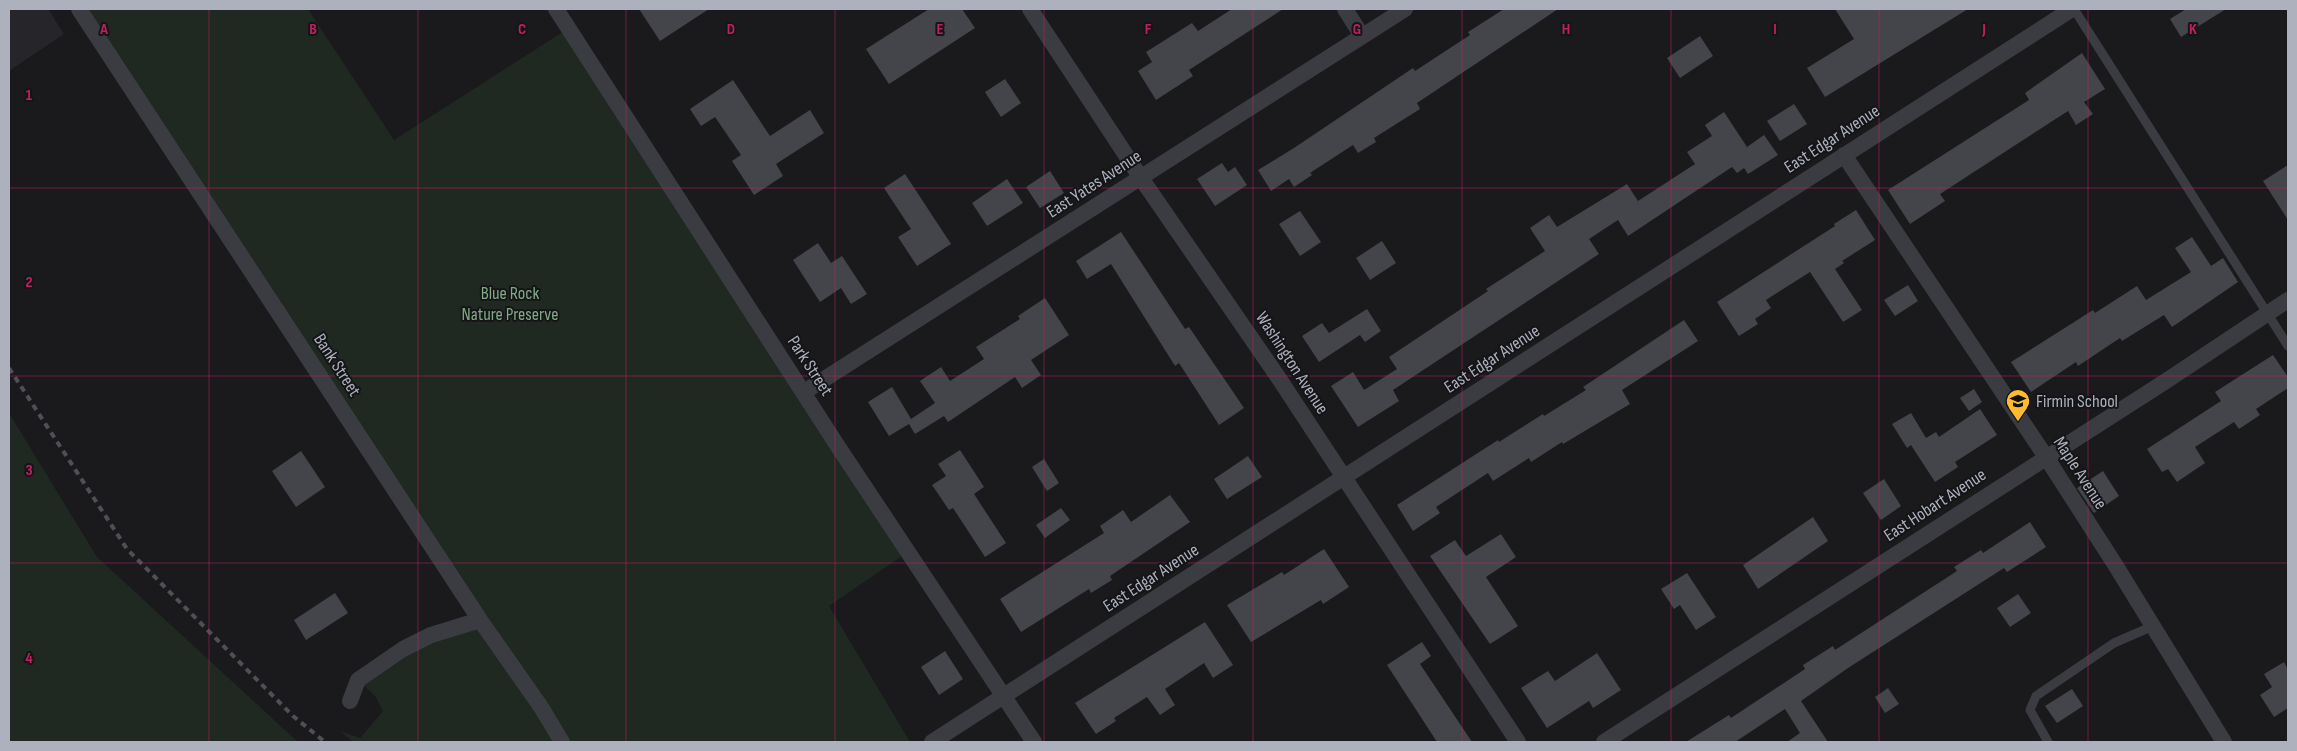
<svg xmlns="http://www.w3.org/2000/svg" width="2297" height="751" font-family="'Sofia Sans Condensed',sans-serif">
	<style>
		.built { fill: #26262a }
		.green { fill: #1f2821 }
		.building { fill: #44454a }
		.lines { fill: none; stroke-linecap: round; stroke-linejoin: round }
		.service { stroke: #3b3c42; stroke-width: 9 }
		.minor { stroke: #3b3c42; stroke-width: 16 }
		.rail { stroke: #4e5057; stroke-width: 4; stroke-dasharray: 6 5; stroke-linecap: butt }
		.grid { fill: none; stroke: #c12060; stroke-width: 1; stroke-opacity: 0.55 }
		.labels { text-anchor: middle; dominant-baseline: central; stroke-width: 4; stroke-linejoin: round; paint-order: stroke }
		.street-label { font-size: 18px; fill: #acb1bd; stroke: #151518 }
		.park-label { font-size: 18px; fill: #82a985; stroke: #151518 }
		.poi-label { font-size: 18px; fill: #acb1bd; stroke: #151518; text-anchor: start }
		.grid-label { font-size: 16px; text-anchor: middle; font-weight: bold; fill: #c12060; stroke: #151518; stroke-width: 4; stroke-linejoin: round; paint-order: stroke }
	</style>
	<rect width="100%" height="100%" fill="#1a1a1d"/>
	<!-- built -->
	<path class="built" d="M9,9H48L64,34L9,71Z"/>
	<!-- green -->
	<path class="green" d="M79,9H308L394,140L569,28L908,552L829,606L910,742H353L340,731L360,738L383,711L376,697L358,680L378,666L480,620Z
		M9,413L97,557L298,742H9Z"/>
	<!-- building -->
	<path class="building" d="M639,9H709L660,41Z
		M929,9H962L975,28L889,84L866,49Z
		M1232,9H1283L1189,70L1193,76L1156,100L1138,71L1152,62L1146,52L1192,23L1198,31Z
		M1504,9H1558L1417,103L1420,109L1374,138L1376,142L1358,153L1353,145L1310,173L1312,175L1294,187L1289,179L1271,191L1258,170L1294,148L1413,68L1415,71L1470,35L1468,32Z
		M1835,9H1968L1825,97L1807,68L1854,39Z
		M2186,9H2226L2181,37L2170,19Z
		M1700,36L1713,56L1680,78L1667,58Z
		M2082,53L2105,89L2084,102L2093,114L2076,125L2068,111L1940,194L1945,201L1910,224L1888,190L2029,100L2025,93Z
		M1005,79L1021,103L1001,117L985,92Z
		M733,80L770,136L810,110L824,133L776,164L783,176L754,195L732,161L741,155L715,117L701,126L690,109Z
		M1794,104L1807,124L1780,141L1767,121Z
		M1724,112L1747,147L1764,135L1778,155L1748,174L1744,168L1737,173L1732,167L1628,236L1618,220L1589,239L1599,254L1393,390L1399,401L1358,427L1331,386L1353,372L1364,390L1397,369L1389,357L1488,291L1486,289L1545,251L1530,228L1549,215L1557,227L1627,184L1638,201L1695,164L1687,152L1712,136L1705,125Z
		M1222,163L1228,172L1235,167L1247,185L1215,206L1197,179Z
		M2288,165V220L2263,181Z
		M1050,171L1064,193L1040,208L1026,187Z
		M905,174L951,244L917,266L898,237L911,229L884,188Z
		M1007,179L1023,203L987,226L972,203Z
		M1856,210L1875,240L1842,261L1844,263L1835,269L1862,310L1843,322L1810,272L1766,300L1771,308L1755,319L1758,324L1739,336L1717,302L1835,226L1834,224Z
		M1300,211L1321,242L1300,256L1279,224Z
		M1121,232L1185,329L1189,327L1244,408L1219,425L1179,363L1175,366L1111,264L1087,279L1076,261Z
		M2192,237L2211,266L2223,258L2238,282L2172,327L2164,315L2122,341L2120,338L2078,366L2076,362L2031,392L2011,362L2093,310L2095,313L2137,286L2146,300L2191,272L2175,248Z
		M1382,241L1396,263L1370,280L1356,258Z
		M818,243L831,263L842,256L867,294L851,304L841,288L820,302L793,260Z
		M1908,285L1918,301L1895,316L1884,300Z
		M1045,298L1069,335L1031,360L1041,375L1022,388L1015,377L948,422L944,416L915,434L909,424L889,436L868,402L892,387L911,419L935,403L920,381L941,367L950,381L984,359L976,347L1020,319L1018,316Z
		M1367,309L1381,331L1365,342L1360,335L1319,362L1302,336L1322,323L1329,333Z
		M1684,320L1698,341L1622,390L1630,404L1563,444L1562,442L1531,462L1529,458L1493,481L1488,473L1436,507L1440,513L1413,531L1397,505L1498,440L1499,442L1543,414L1544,416L1586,390L1583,387Z
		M2273,355L2288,377V388L2256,409L2260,415L2239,429L2234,422L2195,447L2205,463L2177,482L2168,469L2162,472L2147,449L2221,401L2215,392Z
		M1974,389L1982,402L1969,411L1960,398Z
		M1980,409L1997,435L1955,462L1958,467L1935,482L1911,445L1907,448L1892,424L1911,413L1926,438L1936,432L1939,437Z
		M960,450L984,487L974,494L1006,543L985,557L953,508L949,510L932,485L946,476L938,464Z
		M301,451L325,487L296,507L272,471Z
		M1248,456L1262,477L1227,499L1214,479Z
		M1044,459L1059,483L1047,491L1032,467Z
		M2103,471L2119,496L2094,513L2077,488Z
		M1884,479L1901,506L1881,520L1863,493Z
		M1170,495L1190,522L1110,576L1112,580L1091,593L1089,589L1021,632L1000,599L1104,533L1100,526L1123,510L1131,522Z
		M1061,508L1070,520L1045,538L1036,525Z
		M1813,517L1828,541L1758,589L1743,565Z
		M2030,522L2046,547L2007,572L2004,568L1848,668L1801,701L1828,742H1787L1800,733L1785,709L1735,742H1686L1729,715L1731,718L1805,669L1803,665L1833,646L1835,650L1957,571L1954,567L1981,550L1983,553Z
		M1501,534L1516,557L1486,577L1518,626L1490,644L1430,556L1455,540L1466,556Z
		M1324,549L1349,587L1323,604L1321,600L1251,642L1227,605L1282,572L1284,575Z
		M1687,573L1716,617L1696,630L1680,605L1674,609L1661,589Z
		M335,593L348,613L306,640L294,620Z
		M2018,594L2031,613L2010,627L1997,608Z
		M1205,622L1233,665L1213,678L1204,663L1165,689L1175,705L1160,715L1147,697L1114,718L1116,721L1096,734L1075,703Z
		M1422,642L1431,656L1420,664L1472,742H1437L1387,665Z
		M945,651L963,679L939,695L921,667Z
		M1597,653L1621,690L1593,708L1589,701L1547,728L1521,688L1548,671L1555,681Z
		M2284,662L2288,670V708L2274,717L2260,695L2272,687L2264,674Z
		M1888,688L1899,704L1885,713L1875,697Z
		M2072,689L2083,706L2057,723L2045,706Z"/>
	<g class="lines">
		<!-- service -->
		<path class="service" d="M2074,9L2288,346
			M2048,742L2030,710L2036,696L2114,643L2153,626"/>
		<!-- minor -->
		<path class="minor" d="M79,9L480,620L541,707L562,742
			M556,9L837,445L1034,742
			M1030,9L1141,178L1278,377L1518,742
			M1345,9L1362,36
			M1844,155L2046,457L2116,566L2224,742
			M804,392L1405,9
			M350,701L358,680L403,649L431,635L480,620
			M932,742L2072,9
			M1604,742L2166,381L2288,300"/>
		<!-- rail -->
		<path class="rail" d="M9,368L127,549L293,716L325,742"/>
	</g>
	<!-- grid -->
	<path class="grid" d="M209,9V742M418,9V742M626,9V742M835,9V742M1044,9V742M1253,9V742M1462,9V742M1671,9V742M1879,9V742M2088,9V742M9,188H2288M9,376H2288M9,563H2288"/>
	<!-- icons -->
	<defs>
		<g id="school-pin" transform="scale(1.25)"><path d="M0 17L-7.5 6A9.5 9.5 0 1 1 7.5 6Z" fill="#febb31" stroke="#151518"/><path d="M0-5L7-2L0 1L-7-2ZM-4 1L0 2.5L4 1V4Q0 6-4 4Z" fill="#111"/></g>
	</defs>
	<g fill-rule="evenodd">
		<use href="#school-pin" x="2018" y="401"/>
	</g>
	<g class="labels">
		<!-- street labels -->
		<g class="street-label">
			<text transform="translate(1832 139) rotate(-33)">East Edgar Avenue</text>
			<text transform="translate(1094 184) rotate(-33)">East Yates Avenue</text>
			<text transform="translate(1492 359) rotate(-33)">East Edgar Avenue</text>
			<text transform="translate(1292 363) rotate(57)">Washington Avenue</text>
			<text transform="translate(337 365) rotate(57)">Bank Street</text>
			<text transform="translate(810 366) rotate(57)">Park Street</text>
			<text transform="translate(2080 473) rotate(57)">Maple Avenue</text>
			<text transform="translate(1935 505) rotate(-33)">East Hobart Avenue</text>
			<text transform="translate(1151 578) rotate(-33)">East Edgar Avenue</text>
		</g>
		<!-- park labels -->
		<g class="park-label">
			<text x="510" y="293">Blue Rock<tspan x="510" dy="21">Nature Preserve</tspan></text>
		</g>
		<!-- poi labels -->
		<g class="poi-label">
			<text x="2036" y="401">Firmin School</text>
		</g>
	</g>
	<g class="grid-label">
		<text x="104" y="34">A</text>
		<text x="313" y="34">B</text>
		<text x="522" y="34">C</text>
		<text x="731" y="34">D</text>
		<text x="940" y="34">E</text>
		<text x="1148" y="34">F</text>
		<text x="1357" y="34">G</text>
		<text x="1566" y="34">H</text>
		<text x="1775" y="34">I</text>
		<text x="1984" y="34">J</text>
		<text x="2193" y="34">K</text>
		<text x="29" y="100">1</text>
		<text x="29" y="287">2</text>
		<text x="29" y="475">3</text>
		<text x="29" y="663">4</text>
	</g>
	<!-- border -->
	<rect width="2297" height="751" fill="none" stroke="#acb1bd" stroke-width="20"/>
</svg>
